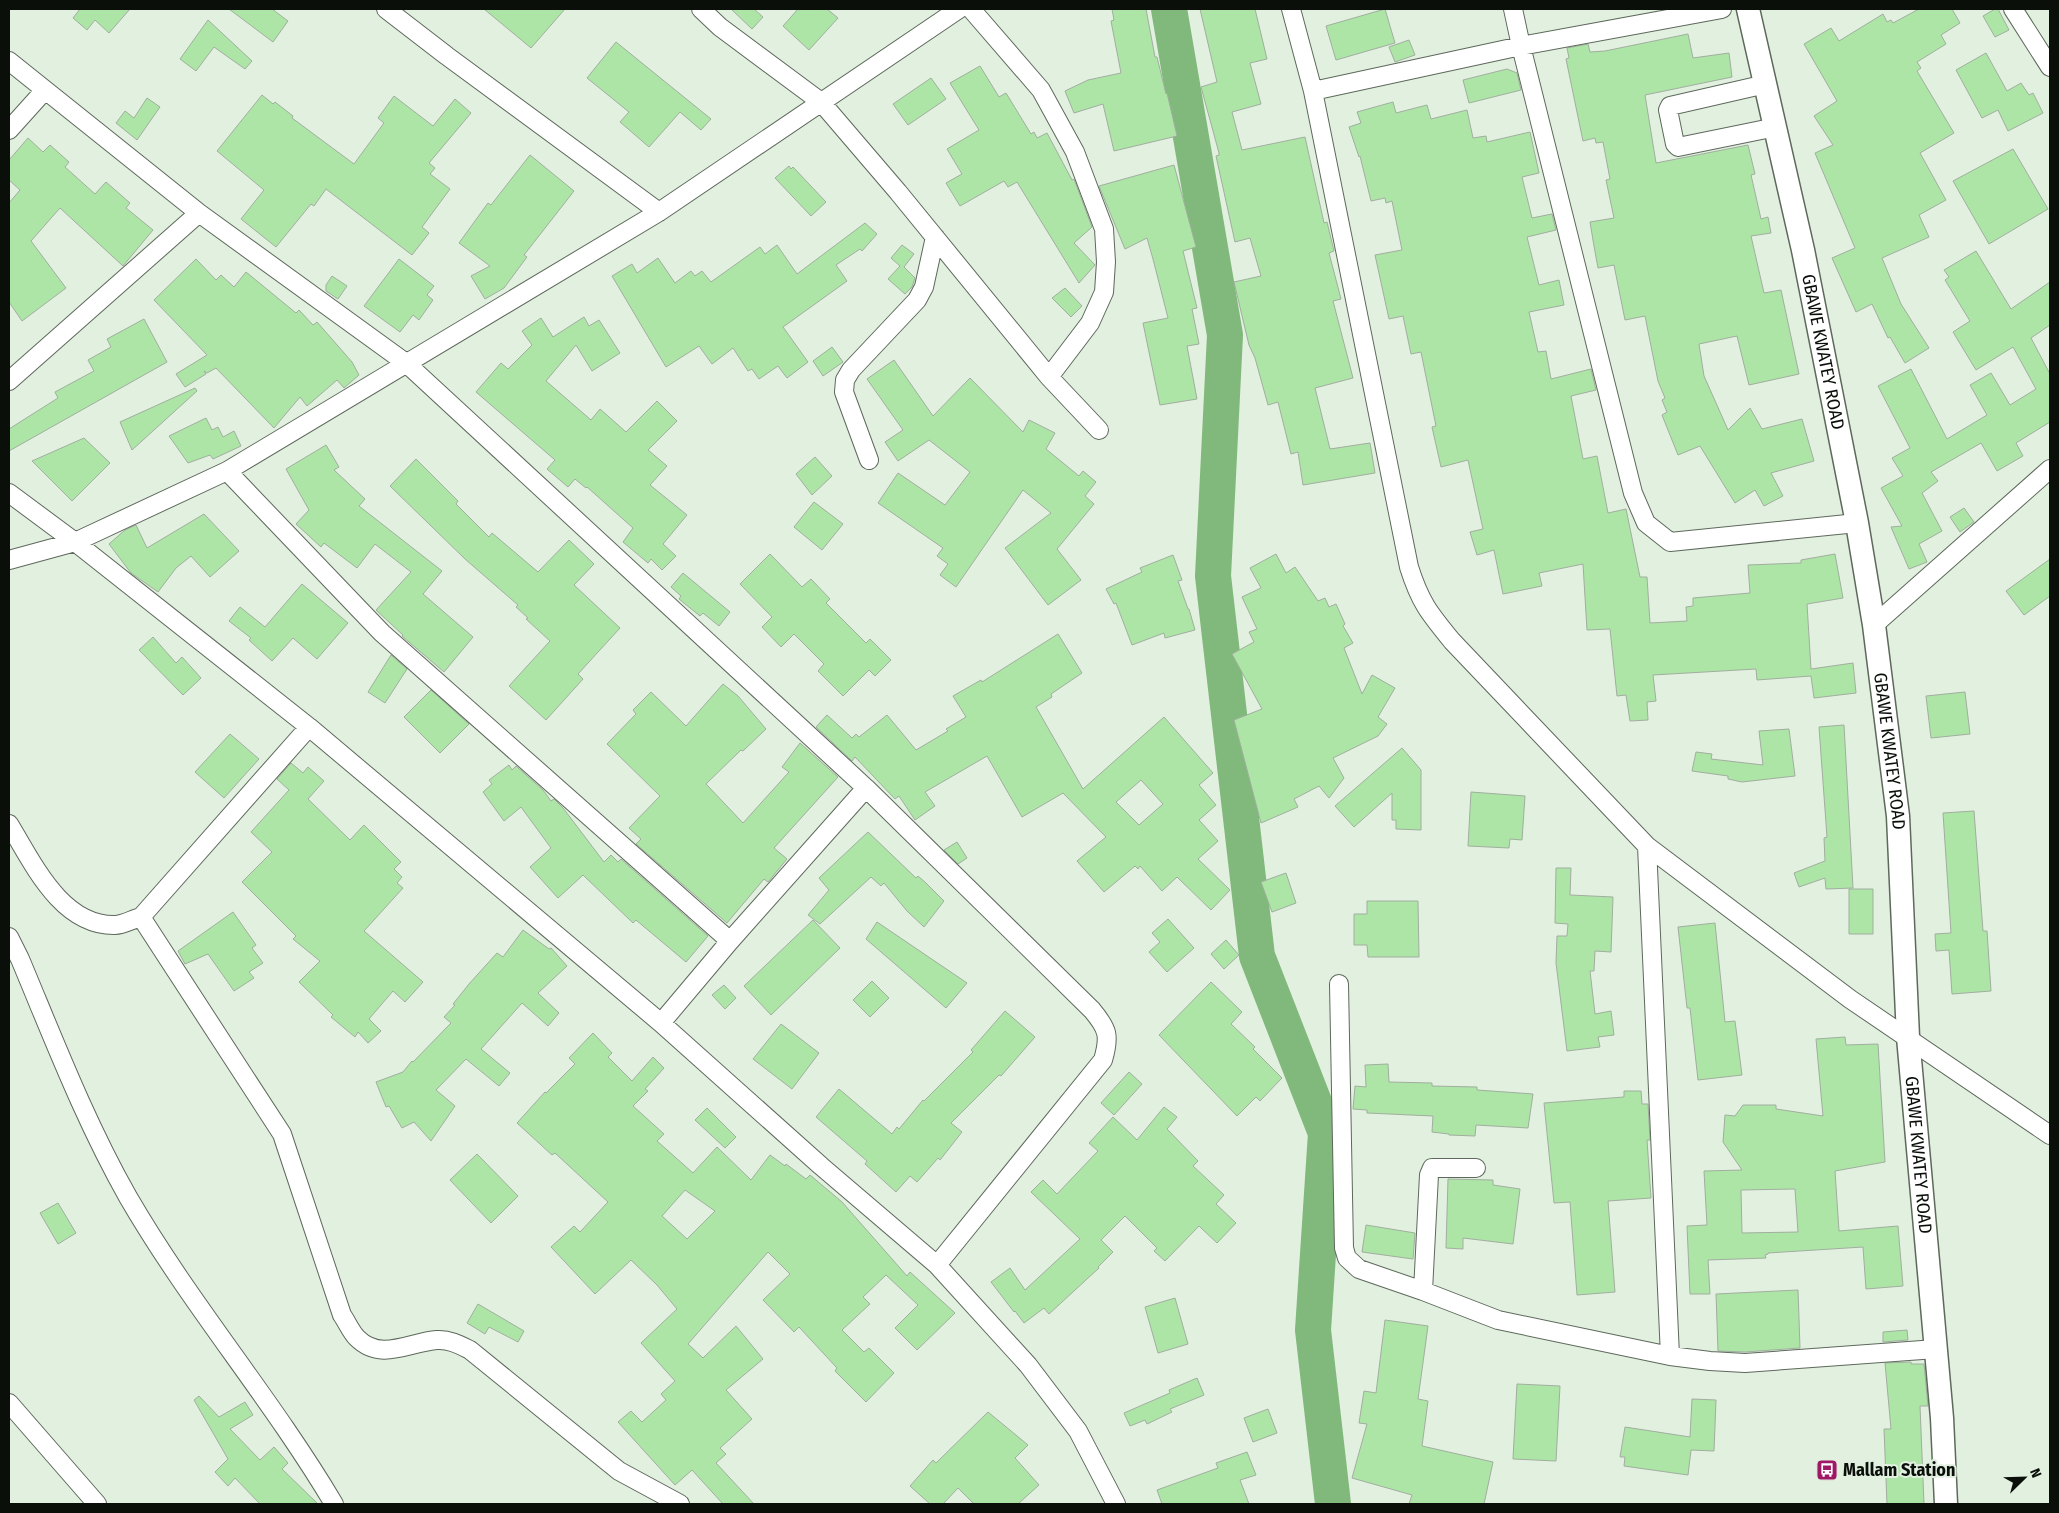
<svg xmlns="http://www.w3.org/2000/svg" width="2059" height="1513" font-family="'Fira Sans Condensed',sans-serif">
	<style>
		.lines { fill: none; stroke-linecap: round; stroke-linejoin: round }
		.river { stroke: #81b87b; stroke-width: 36 }
		.building { fill: #ade5a7; stroke: #a1ae9f; fill-rule: evenodd }
		.minor-casing { stroke: #5d695b; stroke-width: 20 }
		.tertiary-casing { stroke: #5d695b; stroke-width: 25 }
		.minor { stroke: #fff; stroke-width: 18 }
		.tertiary { stroke: #fff; stroke-width: 22 }
		.labels { text-anchor: middle; dominant-baseline: central; stroke-width: 4; stroke-linejoin: round; paint-order: stroke }
		.street-label { font-size: 18px; fill: #0a0f0a; stroke: #e2f0e0 }
		.poi-label { font-size: 18px; font-weight: bold; fill: #0a0f0a; stroke: #e2f0e0; text-anchor: start }
	</style>
	<rect width="100%" height="100%" fill="#e2f0e0"/>
	<g class="lines">
		<!-- river -->
		<path class="river" d="M1169,9L1225,335L1213,576L1257,956L1326,1133L1313,1330L1333,1504"/>
	</g>
	<!-- building -->
	<path class="building" d="M80,9H130L109,33L95,20L87,30L73,18Z
		M229,9H272L288,21L273,42Z
		M484,9H565L531,48Z
		M731,9H754L763,17L752,29Z
		M798,9H827L838,18L809,50L783,26Z
		M1112,9H1146L1155,57H1157L1166,94L1167,93L1177,136L1114,151L1103,104L1074,113L1065,91L1088,80L1121,73L1111,21L1114,20Z
		M1200,9H1255L1267,59L1250,63L1261,104L1232,112L1242,150L1305,137L1324,223L1327,222L1334,251L1329,253L1341,299L1333,301L1353,378L1315,388L1330,449L1370,443L1375,473L1303,485L1298,452L1291,454L1278,402L1268,405L1255,358L1249,345L1234,282L1261,276L1250,238L1235,242L1216,156L1219,155V153L1201,87L1217,82Z
		M1385,9L1395,43L1336,60L1326,26Z
		M1919,9H1952L1960,23L1941,35L1946,44L1917,62L1921,68L1917,71L1954,133L1920,153L1946,200L1919,215L1929,237L1882,258L1901,304L1929,348L1905,363L1890,337L1888,338L1872,304L1856,312L1832,258L1855,248L1815,153L1833,145L1814,116L1837,101L1804,44L1831,28L1839,41L1883,14L1887,22L1891,20L1893,23Z
		M1995,9H1998L2009,30L1995,37L1983,16Z
		M208,20L252,61L245,69L214,47L196,71L180,59Z
		M1688,34L1693,58L1729,53L1732,77L1645,95L1656,163L1748,145L1755,174L1751,175L1761,219L1768,217L1771,233L1751,236L1764,293L1781,290L1799,374L1749,385L1737,336L1699,344L1704,376L1728,430L1750,408L1762,429L1802,419L1814,461L1771,473L1783,496L1764,506L1755,490L1735,503L1700,446L1678,455L1662,415L1667,412L1662,400L1665,398L1658,381L1645,316L1625,320L1614,265L1598,268L1594,246L1590,222L1614,218L1606,180L1610,179L1603,142L1596,143L1595,138L1583,141L1566,59L1569,58L1567,48L1588,44L1590,52L1605,51Z
		M1409,40L1415,55L1395,62L1389,47Z
		M616,42L711,119L701,130L680,112L649,147L620,122L629,112L587,78Z
		M1986,53L2007,91L2021,83L2029,95L2033,93L2043,113L2008,131L1998,110L1982,118L1956,70Z
		M980,66L999,97L1006,93L1031,134L1034,132L1037,138L1047,133L1072,180L1074,179L1092,227L1074,243L1095,265L1079,283L1017,182L1008,187L1004,181L960,206L946,183L962,174L947,149L979,130L950,83Z
		M1507,69L1517,73L1521,90L1469,103L1463,80Z
		M931,78L946,99L908,125L893,104Z
		M262,95L273,104L275,102L293,116L292,118L354,164L384,123L378,118L394,96L433,126L455,99L471,113L429,163L435,168L430,174L450,189L422,227L429,233L412,255L326,189L314,206L311,204L276,247L241,219L264,190L217,151Z
		M147,98L160,107L137,140L116,123L125,111L134,118Z
		M1393,102L1396,113L1427,105L1431,119L1467,110L1473,138L1486,136L1487,142L1530,132L1539,173L1522,177L1532,218L1552,214L1556,230L1527,237L1539,285L1559,280L1564,305L1529,312L1538,352L1546,351L1551,379L1591,369L1596,390L1571,396L1583,459L1597,456L1608,513L1626,509L1640,577H1647L1650,623L1687,621L1686,607L1693,606V598L1750,593L1748,565L1801,563V560L1835,554L1843,598L1807,604L1811,669L1853,663L1856,693L1814,698L1811,676L1757,680L1756,669L1653,675L1656,701L1647,702L1648,720L1630,721L1626,695L1617,696L1610,629L1587,630L1583,564L1539,573L1542,586L1503,594L1494,550L1477,555L1470,532L1483,529L1468,460L1441,467L1432,427L1436,426L1421,352L1411,354L1403,316L1389,319L1375,255L1402,250L1392,201L1386,203L1385,198L1371,201L1360,156L1359,157L1349,127L1361,123L1357,112Z
		M28,138L43,152L50,145L69,162L65,167L95,194L106,182L130,203L126,208L153,230L123,266L60,208L31,241L66,288L22,321L9,302V203L20,190L9,180V160Z
		M2013,149L2048,209L1989,244L1953,181Z
		M530,155L574,191L524,255L527,257L504,288L485,299L471,276L490,266L459,243L488,203L491,205Z
		M1174,165L1196,247L1183,251L1197,308L1192,309L1199,344L1187,346L1197,399L1160,405L1143,323L1168,318L1153,259L1147,238L1125,249L1099,186Z
		M789,166L791,169L793,167L826,202L811,216L775,178Z
		M865,223L877,234L862,251L860,249L836,265L847,281L783,327L808,362L787,378L778,366L759,379L752,369L748,371L733,348L712,364L699,346L666,367L612,276L632,264L637,273L658,258L675,283L691,271L695,276L702,271L711,282L760,247L765,254L777,245L797,274Z
		M902,245L914,254L904,267L915,278L912,287L905,294L888,279L900,266L891,258Z
		M1976,251L2011,309L2050,282V325L2031,338L2050,374V422L2016,443L2023,456L1997,471L1981,443L1931,472L1938,481L1922,493L1942,531L1919,544L1927,562L1909,569L1891,527L1902,526L1881,488L1903,476L1892,458L1910,448L1878,386L1911,369L1947,439L1987,415L1970,385L1991,373L2010,405L2036,389L2013,347L1976,370L1953,332L1970,321L1945,280L1949,277L1944,270Z
		M196,259L216,280L221,275L234,287L246,272L296,313L299,310L313,325L317,322L352,362L359,375L344,388L337,380L307,406L300,397L274,428L216,368L207,373L204,371L206,374L185,387L176,374L207,355L154,300Z
		M399,259L434,286L427,295L433,300L419,320L413,315L400,332L364,306Z
		M332,276L347,286L338,299L326,291V285Z
		M1065,288L1082,306L1071,317L1052,298Z
		M584,317L589,326L599,320L620,353L592,371L576,345L546,381L591,420L600,409L626,432L657,401L677,421L648,450L667,466L650,485L687,515L663,544L676,556L662,570L651,559L648,563L623,542L633,528L587,487L586,488L575,479L568,487L547,469L555,460L476,392L501,363L508,369L532,345L522,331L541,318L553,337Z
		M144,319L167,362L9,451V429L58,398L55,392L94,371L88,360L111,347L107,339Z
		M832,347L843,362L823,376L813,361Z
		M894,360L933,416L970,378L1023,432L1029,420L1055,433L1046,449L1079,476L1083,471L1096,482L1085,496L1094,504L1057,549L1081,580L1048,605L1005,548L1051,513L1023,490L956,587L940,575L948,564L937,556L943,548L878,503L898,473L945,505L970,472L929,440L898,461L885,442L903,430L867,379Z
		M195,388L197,391L132,450L120,422Z
		M206,418L212,430L218,427L223,437L234,431L241,446L213,459L210,455L188,463L169,436Z
		M84,438L110,463L72,501L32,461Z
		M326,445L339,467L334,470L365,499L359,506L442,571L423,594L473,637L444,672L402,636L403,635L376,610L411,572L375,544L357,568L324,543L321,547L296,524L309,510L286,469Z
		M815,457L832,476L812,495L796,474Z
		M416,459L458,501L456,504L489,537L492,533L538,572L569,540L594,564L574,585L620,628L578,674L583,679L546,720L509,686L550,641L526,619L528,618L516,607L518,605L465,559L390,486Z
		M814,502L843,524L822,550L794,527Z
		M1964,508L1974,522L1960,532L1950,517Z
		M204,514L239,551L210,577L191,556L176,568L158,592L131,573L109,544L125,530L136,525L147,548Z
		M770,554L802,587L811,579L830,599L826,603L866,643L870,639L891,660L875,676L869,670L843,696L818,671L824,664L794,634L781,647L762,627L772,617L740,584Z
		M1276,554L1286,573L1295,567L1318,601L1325,598L1329,607L1336,604L1345,624L1343,626L1353,643L1344,648L1362,694L1372,675L1395,688L1378,717L1387,724L1378,736L1333,758L1344,778L1329,798L1319,786L1294,799L1298,807L1261,823L1234,720L1262,709L1232,654L1254,642L1249,632L1257,629L1242,597L1261,588L1250,568Z
		M1173,555L1182,580L1178,581L1188,609H1189L1195,630L1165,638L1164,633L1132,645L1116,603L1114,604L1106,589L1142,572L1140,568Z
		M2050,559V596L2024,615L2006,591Z
		M683,573L730,612L719,626L703,613L700,616L679,599L681,596L671,587Z
		M302,584L348,623L317,659L293,638L272,661L249,640L251,638L229,621L240,607L265,627Z
		M1058,634L1082,673L1051,694L1052,697L1036,707L1083,789L1164,717L1213,773L1199,785L1216,805L1199,820L1218,841L1198,859L1230,890L1211,910L1177,877L1162,891L1140,866L1138,869L1135,866L1104,892L1077,861L1106,837L1063,793L1022,817L987,756L925,792L935,806L915,820L899,796L895,799L855,757L852,761L816,727L827,715L852,738L856,734L859,737L887,715L916,750L948,731L946,729L966,717L953,696L981,680L982,682ZM1141,780L1163,804L1139,825L1116,802Z
		M153,637L176,663L182,657L201,678L183,695L139,650Z
		M391,655L407,669L385,703L368,692Z
		M723,684L738,696L766,729L743,751L741,750L706,784L743,823L789,772L782,767L800,743L838,777L774,848L787,859L768,882L764,879L727,923L636,844L641,839L629,828L660,796L607,744L636,714L633,710L651,692L686,726Z
		M431,690L469,724L440,753L404,717Z
		M1965,692L1970,734L1931,738L1926,696Z
		M1844,725L1853,888L1826,889L1825,878L1799,887L1794,873L1825,861L1824,838L1827,837L1819,727Z
		M1789,729L1795,776L1742,782L1728,779V776L1692,771L1696,752L1712,754L1711,759L1763,765L1759,731Z
		M230,734L259,759L224,798L195,772Z
		M1402,748L1421,770V830L1396,829V820H1392V793L1354,827L1335,806Z
		M291,763L303,773L308,767L324,781L308,799L350,840L364,825L401,862L394,869L402,877L397,883L403,888L364,931L423,982L405,1002L393,991L369,1019L381,1031L368,1043L358,1032L355,1037L331,1017L333,1015L299,982L320,961L293,939L296,936L242,882L272,852L251,832L289,790L277,779Z
		M509,765L512,770L516,766L543,790L551,801L554,799L563,808L604,862L611,855L618,862L621,859L708,936L686,962L636,920L633,923L583,875L558,898L530,867L551,848L521,807L504,821L483,792L492,784L489,780Z
		M1471,792L1525,796L1522,840L1510,839L1509,848L1468,846Z
		M1974,811L1983,931H1987L1991,991L1952,994L1949,950L1936,951L1935,934L1951,933L1943,813Z
		M868,832L916,878L918,876L926,883L944,901L924,927L907,911L884,883L881,886L871,877L820,924L808,915L829,890L819,878Z
		M957,842L967,858L958,864L944,850Z
		M1556,868H1571L1570,895L1613,897L1611,952L1595,951L1594,971H1590L1595,1014L1611,1011L1614,1035L1598,1037L1600,1047L1567,1051L1556,963L1557,936H1567L1568,924L1555,923Z
		M1286,873L1296,903L1272,912L1261,882Z
		M1849,889H1873V934H1849Z
		M1367,901H1418L1419,957H1368L1367,945H1354V914H1367Z
		M233,912L256,945L252,948L263,963L249,972L254,978L234,991L208,954L185,964L178,951Z
		M1168,919L1194,948L1167,972L1149,952L1160,942L1152,933Z
		M813,920L840,948L771,1015L744,986Z
		M877,922L967,983L946,1008L866,939Z
		M1715,923L1725,1022L1735,1021L1742,1075L1698,1080L1690,1008H1687L1678,927Z
		M523,930L549,949L551,948L567,966L538,993L559,1013L548,1026L522,1003L481,1049L510,1073L499,1086L466,1059L436,1090L455,1106L431,1141L414,1122L402,1128L389,1106L386,1107L376,1082L403,1072L412,1061L413,1062L451,1023L444,1017L455,1005L453,1004L469,984L497,953L503,957Z
		M1226,940L1239,955L1224,969L1211,954Z
		M872,981L889,998L870,1017L853,1000Z
		M1211,982L1242,1012L1231,1024L1255,1047L1253,1049L1282,1078L1260,1101L1256,1097L1237,1116L1159,1035Z
		M724,985L736,998L725,1009L712,995Z
		M1005,1011L1035,1037L1001,1076L999,1075L951,1123L962,1132L940,1160L938,1158L917,1182L910,1176L896,1192L865,1164L867,1161L816,1117L839,1089L892,1134L897,1127L899,1129L923,1100L924,1101L973,1052L971,1050Z
		M781,1024L819,1053L792,1089L753,1059Z
		M593,1033L612,1053L608,1057L632,1081L653,1057L664,1068L645,1089L648,1091L633,1106L664,1134L657,1141L693,1173L717,1147L751,1180L770,1155L785,1166L786,1164L806,1179L810,1175L842,1202L907,1276L910,1272L955,1313L917,1350L895,1328L918,1305L886,1275L863,1297L870,1304L842,1330L864,1352L869,1348L894,1373L866,1402L835,1371L837,1368L799,1327L794,1332L763,1300L790,1274L768,1252L688,1344L703,1358L736,1326L763,1359L726,1390L752,1419L720,1448L726,1454L716,1463L754,1504H723L692,1470L675,1485L618,1422L631,1411L642,1422L666,1400L661,1394L675,1381L641,1343L677,1309L657,1285L631,1260L595,1294L551,1247L574,1226L580,1232L608,1202L555,1153L552,1155L517,1123L545,1092L546,1093L575,1064L569,1058ZM685,1190L715,1211L687,1239L662,1216Z
		M1845,1037L1846,1045L1878,1044L1885,1162L1835,1171L1839,1231L1898,1226L1903,1286L1866,1289L1863,1247L1768,1253V1254L1765,1255L1766,1258L1708,1260L1710,1294H1690L1687,1226L1707,1225L1704,1171L1742,1170L1723,1142L1725,1115L1735,1116L1743,1105H1776V1109L1823,1116L1816,1039ZM1795,1189L1798,1232L1742,1233L1741,1190Z
		M1388,1064L1389,1082L1432,1083V1086L1477,1087V1090L1533,1094L1528,1128L1476,1125L1475,1136L1449,1135V1134L1432,1132L1433,1116L1367,1113V1110L1353,1109L1355,1086L1366,1087L1365,1065Z
		M1129,1072L1142,1084L1114,1115L1101,1103Z
		M1624,1091H1641L1642,1104H1648L1650,1140H1647L1651,1198L1608,1201L1615,1292L1577,1295L1570,1202L1554,1203L1544,1103L1624,1097Z
		M1164,1107L1177,1117L1167,1129L1198,1161L1193,1166L1224,1195L1216,1204L1236,1223L1217,1243L1199,1226L1165,1261L1154,1251L1157,1248L1125,1216L1101,1240L1113,1252L1098,1267L1099,1268L1049,1314L1044,1308L1024,1323L1015,1311L1014,1312L991,1282L1010,1268L1025,1290L1080,1239L1031,1192L1043,1180L1057,1194L1098,1151L1089,1143L1113,1117L1137,1140Z
		M707,1108L736,1137L725,1148L695,1120Z
		M477,1154L518,1196L491,1223L450,1180Z
		M1448,1179L1493,1180V1185L1520,1189L1513,1244L1463,1238V1249L1446,1248Z
		M58,1203L76,1233L58,1244L40,1213Z
		M1366,1225L1415,1233L1413,1259L1362,1252Z
		M1798,1290L1800,1348L1745,1352L1718,1351L1716,1294Z
		M1175,1298L1188,1344L1158,1353L1145,1307Z
		M478,1304L524,1331L518,1342L489,1327L485,1334L467,1323Z
		M1385,1320L1428,1326L1418,1399L1428,1401L1422,1446L1493,1462L1484,1504H1409L1412,1495L1352,1478L1367,1424L1359,1423L1364,1391L1376,1393Z
		M1907,1330L1908,1340L1883,1342V1332Z
		M1911,1362V1364H1924L1928,1406H1920L1924,1504H1887L1884,1429H1891L1885,1363Z
		M1197,1378L1204,1395L1170,1409L1172,1412L1147,1424L1145,1420L1130,1426L1124,1413L1170,1393L1169,1390Z
		M1517,1384L1560,1386L1556,1461L1513,1459Z
		M199,1396L219,1417L245,1402L253,1415L230,1429L260,1460L274,1447L288,1463L282,1469L318,1504H260L235,1478L228,1486L215,1472L228,1459L194,1400Z
		M1692,1399L1716,1400L1714,1451L1691,1450L1688,1475L1624,1466L1625,1457H1620L1625,1427L1690,1437Z
		M1268,1409L1277,1433L1253,1442L1244,1418Z
		M988,1412L1028,1445L1015,1458L1039,1485L1018,1504H974L958,1488L943,1504H930L910,1486L933,1460L936,1463Z
		M1247,1452L1256,1475L1240,1480L1249,1504H1162L1157,1490L1218,1468L1216,1463Z"/>
	<g class="lines">
		<!-- minor casing -->
		<g class="minor-casing">
			<path id="minor" d="M386,9L447,56L659,212
				M701,9L720,27L821,102L898,192L1049,377L1099,430
				M971,9L1041,90L1075,152L1104,229L1106,262L1104,292L1090,323L1049,377
				M1291,9L1313,91L1409,567C1420,602 1429,613 1452,641L1647,846L1850,999L2050,1135
				M1513,9L1521,46L1633,493L1646,523L1670,542L1857,523
				M2013,9L2050,67
				M9,61L199,213L406,363L866,788L1092,1010C1108,1029 1110,1036 1103,1060L937,1265
				M1766,84L1670,106L1668,110L1675,144L1678,147L1776,127
				M1313,91L1521,46L1722,9
				M9,130L45,90
				M9,381L199,213
				M869,460L844,392L845,380L851,370L917,300L924,287L935,237
				M227,471L382,633L730,941
				M9,493L75,542L309,727L661,1023L821,1166L937,1265L1028,1365L1078,1431L1116,1504
				M9,560L75,542L227,471L659,212L959,9
				M1874,625L2050,469
				M309,727L141,917L282,1134L342,1315C347,1322 351,1332 357,1338C381,1362 409,1342 437,1340C449,1339 460,1345 470,1350L619,1471L680,1504
				M9,824C33,863 61,926 115,925C123,925 133,919 141,917
				M1647,846L1670,1356
				M9,937L20,959C54,1040 85,1121 128,1197C190,1304 271,1398 334,1504
				M1339,984L1344,1248L1347,1258L1359,1269L1423,1291L1498,1320L1670,1356L1710,1361L1745,1363L1936,1349
				M661,1023L730,941L866,788
				M1423,1291L1429,1175L1432,1168H1476
				M9,1403L97,1504"/>
		</g>
		<!-- tertiary casing -->
		<g class="tertiary-casing">
			<g id="tertiary">
				<path id="s1" d="M1748,9L1803,250L1857,523L1874,625L1898,816L1908,1037L1942,1418L1946,1504"/>
			</g>
		</g>
		<!-- minor -->
		<use href="#minor" class="minor"/>
		<!-- tertiary -->
		<use href="#tertiary" class="tertiary"/>
	</g>
	<!-- icons -->
	<defs>
		<g id="bus-square" transform="scale(1.125)"><rect x="-9" y="-9" width="18" height="18" rx="4" fill="#9f1865" stroke="#e2f0e0"/><path d="M-5-6H5V4H4V6H2V4H-2V6H-4V4H-5ZM-3.5-4V0h7V-4ZM-3.5 1.2v1.5H-2V1.2ZM2 1.2v1.5H3.5V1.2Z" fill="#fff"/></g>
	</defs>
	<g fill-rule="evenodd">
		<use href="#bus-square" x="1827" y="1470"/>
	</g>
	<g class="labels">
		<!-- street labels -->
		<g class="street-label">
			<text stroke="none"><textPath href="#s1" startOffset="351">GBAWE KWATEY ROAD</textPath></text>
			<text stroke="none"><textPath href="#s1" startOffset="756">GBAWE KWATEY ROAD</textPath></text>
			<text stroke="none"><textPath href="#s1" startOffset="1161">GBAWE KWATEY ROAD</textPath></text>
		</g>
		<!-- poi labels -->
		<g class="poi-label">
			<text x="1843" y="1470">Mallam Station</text>
		</g>
	</g>
	<!-- border -->
	<rect width="2059" height="1513" fill="none" stroke="#0a0f0a" stroke-width="20"/>
	<!-- north arrow -->
	<g transform="translate(2024 1478) rotate(67)" stroke="#e2f0e0" stroke-width="4" paint-order="stroke">
	<path d="M0-4L9 19L0 12L-9 19Z" fill="#0a0f0a"/>
	<text y="-8" font-size="14" font-weight="bold" text-anchor="middle" fill="#0a0f0a">N</text>
	</g>
</svg>
